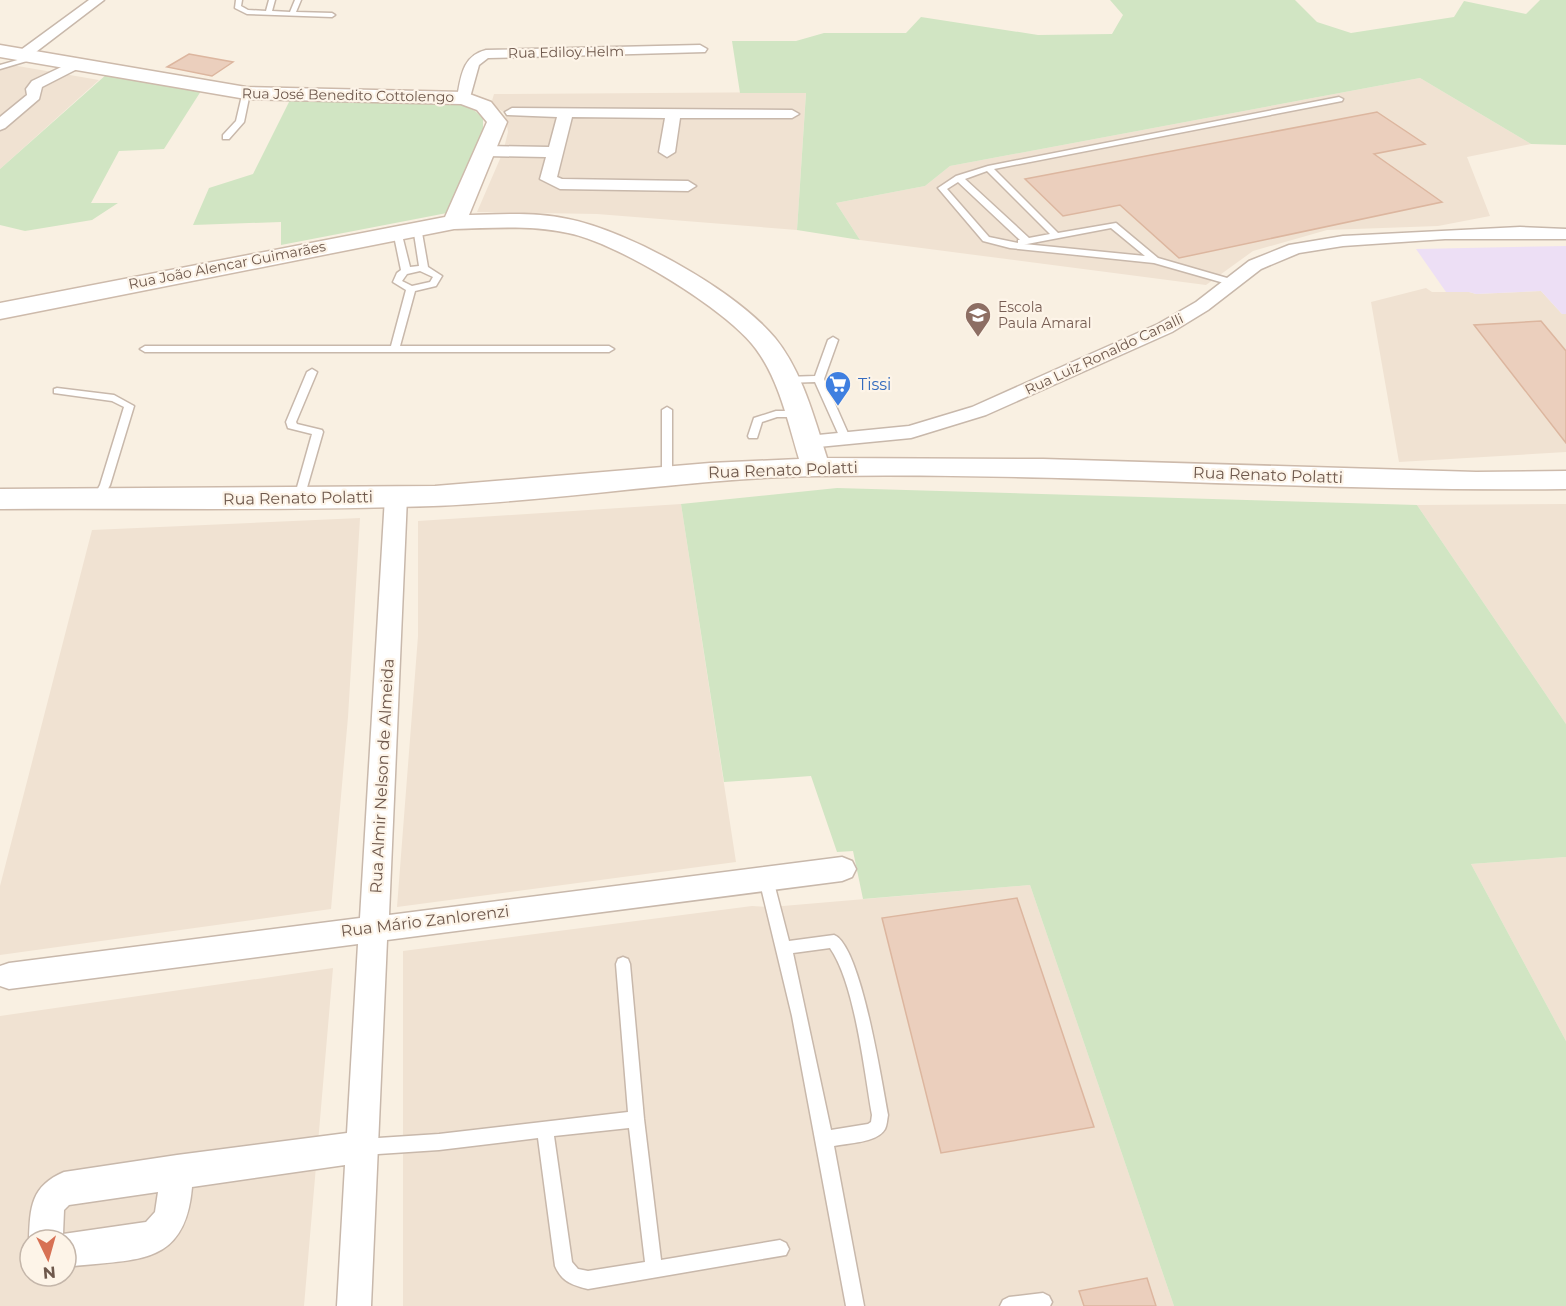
<svg xmlns="http://www.w3.org/2000/svg" width="1566" height="1306" font-family="Montserrat,sans-serif">
	<style>
		.residential { fill: #f0e2d2; fill-rule: evenodd }
		.education { fill: #eddff5 }
		.green { fill: #d1e5c3 }
		.building { fill: #ebcfbd; stroke: #dcb69f; stroke-width: 1.5 }
		.lines { fill: none; stroke-linecap: round; stroke-linejoin: round }
		.lane-casing { stroke: #c8b8ab; stroke-width: 3 }
		.street-casing { stroke: #c8b8ab; stroke-width: 3 }
		.secondary-casing { stroke: #cdbaab; stroke-width: 3 }
		.lane { fill: #fff; fill-rule: evenodd }
		.street { fill: #fff; fill-rule: evenodd }
		.secondary { fill: #fff; fill-rule: evenodd }
		.labels { text-anchor: middle; dominant-baseline: central; stroke-width: 4.5; stroke-linejoin: round; paint-order: stroke }
		.far-street-label { font-size: 14px; fill: #6e584c; stroke: #fdf4e8 }
		.far-education-label { font-size: 14px; fill: #785e54; stroke: #fdf4e8; text-anchor: start }
		.shop-label { font-size: 16px; fill: #366cbe; stroke: #fdf4e8; text-anchor: start }
		.street-label { font-size: 16px; fill: #6e584c; stroke: #fdf4e8 }
	</style>
	<rect width="100%" height="100%" fill="#f9f0e2"/>
	<!-- residential -->
	<path class="residential" d="M0,63L99,80L0,169Z
		M1420,78L1531,144L1467,157L1490,216L1438,226L1327,230L1253,251L1206,285L860,240L836,203L925,186L950,166Z
		M806,92L797,230L597,214L477,212L503,152L508,132L505,113L491,104L494,94Z
		M1426,288L1432,292H1469L1476,294L1541,291L1562,314H1566V452L1399,462L1371,302Z
		M681,504L736,862L397,907L418,636V521Z
		M1566,504V724L1417,505Z
		M360,518L348,717L331,909L0,955V886L92,530Z
		M1566,857V1041L1471,864Z
		M1030,885L1174,1306H403V951L752,906L771,907Z
		M333,968L304,1306H0V1016ZM30,1240H66V1276H30Z"/>
	<!-- education -->
	<path class="education" d="M1566,246V314H1562L1541,291L1476,294L1469,292H1446L1416,249Z"/>
	<!-- green -->
	<path class="green" d="M1110,0H1295L1317,22L1351,33L1454,17L1464,1L1526,14L1540,0H1566V145L1531,144L1420,78L950,166L925,186L836,203L860,240L797,230L806,93H740L732,41H796L824,33H906L921,17L1038,35L1112,34L1123,15Z
		M107,74L201,91L164,149L119,151L91,203H118L92,220L25,231L0,225V169Z
		M290,100L460,104L475,111L483,118V129L447,213L281,245V222L193,225L209,188L253,174Z
		M837,488L1417,505L1566,724V857L1471,864L1566,1041V1306H1174L1030,885L863,899L853,851L837,852L811,776L724,782L681,504Z"/>
	<!-- building -->
	<path class="building" d="M189,54L233,62L212,76L167,67Z
		M1377,112L1425,144L1374,154L1442,202L1179,258L1120,205L1063,216L1025,179Z
		M1541,321L1566,351V443L1474,325Z
		M1017,898L1094,1127L941,1153L882,918Z
		M1147,1278L1156,1306H1084L1079,1291Z"/>
	<g class="lines">
		<!-- lane casing -->
		<g class="lane-casing">
			<path id="lane" d="M236,0H242L241,6L248,10L266,11L269,0H275L272,11L290,12L295,0H301L296,12L332,13L335,15L332,17L247,14L235,8Z
				M35,55L37,56V58L0,69V65Z
				M243,91L250,93L244,122L229,139H223V135L236,121Z
				M1339,97L1343,99L1342,101L994,169L1058,233L1116,223L1158,258L1234,280V284L1231,285L1154,263L1010,248L983,241L938,188L956,176L988,166ZM987,171L1050,234L1029,238L965,179ZM958,182L1020,240H1018V243L989,237L947,189ZM1111,228L1145,256L1024,244H1027Z
				M417,224L421,227L428,267L442,276L436,286L415,291L400,346H609L614,349L609,352H145L140,349L145,346H391L406,290L393,282L397,273L401,270L393,231L397,228L401,231L410,267L419,266L413,227ZM420,271L433,277L430,282L412,286L402,281L407,274Z
				M833,337L838,340L824,379L851,440L846,443L841,440L815,382L786,383L781,380L786,377L815,376L828,340Z
				M312,369L317,372L296,422L297,424L322,430L323,432L304,498L299,501L294,498L312,434L288,428L286,422L307,372Z
				M57,388L114,395L134,406L110,485L101,502L97,503L92,500L100,485L124,407L112,401L54,393V389Z
				M667,407L672,410V476L667,479L662,476V410Z
				M776,411H799L804,414L799,417H777L762,422L757,438H749L748,436L754,418Z
				M766,873L771,875L773,879L789,941L834,935C861,945 882,1084 888,1115C887,1120 887,1125 885,1129C877,1143 848,1143 834,1146L864,1306H846L792,1016L759,879L761,875ZM830,948C855,984 864,1070 872,1115L871,1122L868,1124L831,1130L793,953Z
				M623,957L628,959L630,964L644,1119L661,1260L780,1240L786,1243L789,1249L786,1255L588,1289C572,1285 562,1282 555,1266L538,1138L439,1150L363,1155L357,1153L355,1147L357,1141L363,1139L439,1134L628,1112L616,964L618,959ZM629,1128L645,1262L588,1271L578,1269L572,1262L554,1136Z
				M1043,1293L1049,1296L1052,1302L1050,1306H1000L1003,1300L1009,1297Z"/>
		</g>
		<!-- street casing -->
		<g class="street-casing">
			<path id="street" d="M89,0H104L28,58H18V52Z
				M700,45L707,49L705,52L488,58L479,65L469,101H459L457,98C461,77 462,56 486,50Z
				M76,60L81,61V67L42,87L39,99L5,128L0,130V117L27,95L26,89L32,81Z
				M512,108L792,110L799,114L792,118H680L675,152L667,157L659,152L665,118L572,117L557,177L562,179L688,181L696,186L688,191L560,189L540,179L546,157L486,156L478,151L486,146L549,147L557,117L507,115L505,112Z
				M1520,227L1566,229V239H1445L1343,246L1299,253L1261,269L1208,310L1172,332L986,415L911,438L808,448L801,447L798,442L801,437L808,436L909,426L972,407L1158,324L1196,302L1249,261L1289,245L1343,236Z
				M396,490L404,492L407,497L389,915L842,857L852,861L856,869L852,877L842,881L387,940L371,1306H337L345,1165L192,1187C185,1270 132,1258 66,1267V1240H30V1242L29,1240C30,1207 31,1186 64,1172L177,1155L347,1133L358,944L9,989L0,986V966L9,963L360,918L385,497L388,492ZM158,1192L155,1212L146,1222L63,1234L64,1210L69,1205Z"/>
		</g>
		<!-- secondary casing -->
		<g class="secondary-casing">
			<path id="secondary" d="M0,45L246,87L464,92L491,102L507,122L469,215C502,214 536,212 568,219C629,231 735,290 775,338C802,371 814,417 827,458L1043,459L1476,472L1566,471V489C1317,492 1067,472 818,476C689,478 562,501 433,506C289,511 144,508 0,509V489L435,486L710,463L799,459C788,422 779,380 756,349C727,309 616,242 568,233C530,225 492,228 454,229L0,319V303L445,217L487,122L477,110L461,104L246,99L0,57Z"/>
		</g>
		<!-- lane -->
		<use href="#lane" class="lane"/>
		<!-- street -->
		<use href="#street" class="street"/>
		<!-- secondary -->
		<use href="#secondary" class="secondary"/>
	</g>
	<!-- icons -->
	<defs>
		<g id="school-pin" transform="scale(1.35)"><path d="M0 17L-7.5 6A9.5 9.5 0 1 1 7.5 6Z" fill="#8d6e63" stroke="#fdf4e8"/><path d="M0-5L7-2L0 1L-7-2ZM-4 1L0 2.5L4 1V4Q0 6-4 4Z" fill="#fff"/></g>
		<g id="supermarket-pin" transform="scale(1.35)"><path d="M0 17L-7.5 6A9.5 9.5 0 1 1 7.5 6Z" fill="#3f7fe0" stroke="#fdf4e8"/><path d="M-6-5.5h2.5l.6 2H6L4.5 2H-2.5L-4.4-4H-6ZM-1.5 3.2a1.3 1.3 0 1 0 .1 0ZM3 3.2a1.3 1.3 0 1 0 .1 0Z" fill="#fff"/></g>
	</defs>
	<g fill-rule="evenodd">
		<use href="#school-pin" x="978" y="315"/>
		<use href="#supermarket-pin" x="838" y="384"/>
	</g>
	<g class="labels">
		<!-- far-street labels -->
		<g class="far-street-label">
			<text transform="translate(566 52) rotate(-1)">Rua Ediloy Helm</text>
			<text transform="translate(348 95) rotate(1)">Rua José Benedito Cottolengo</text>
			<text transform="translate(227 265) rotate(-11)">Rua João Alencar Guimarães</text>
			<text transform="translate(1104 354) rotate(-25)">Rua Luiz Ronaldo Canalli</text>
		</g>
		<!-- far-education labels -->
		<g class="far-education-label">
			<text x="998" y="307">Escola<tspan x="998" dy="16">Paula Amaral</tspan></text>
		</g>
		<!-- shop labels -->
		<g class="shop-label">
			<text x="858" y="384">Tissi</text>
		</g>
		<!-- street labels -->
		<g class="street-label">
			<text transform="translate(783 470) rotate(-2)">Rua Renato Polatti</text>
			<text transform="translate(1268 475) rotate(2)">Rua Renato Polatti</text>
			<text transform="translate(298 498) rotate(-1)">Rua Renato Polatti</text>
			<text transform="translate(382 776) rotate(-87)">Rua Almir Nelson de Almeida</text>
			<text transform="translate(425 921) rotate(-7)">Rua Mário Zanlorenzi</text>
		</g>
	</g>
	<!-- north arrow -->
	<g transform="translate(48 1258) rotate(175)"><circle r="28" fill="#fdf4e8" stroke="#c4b6aa" stroke-width="1.5"/>
	<path d="M0-4.5L10 22L0 15L-10 22Z" fill="#d77154"/>
	<text y="-9" font-size="16" font-weight="bold" text-anchor="middle" fill="#6e584c">N</text>
	</g>
</svg>
